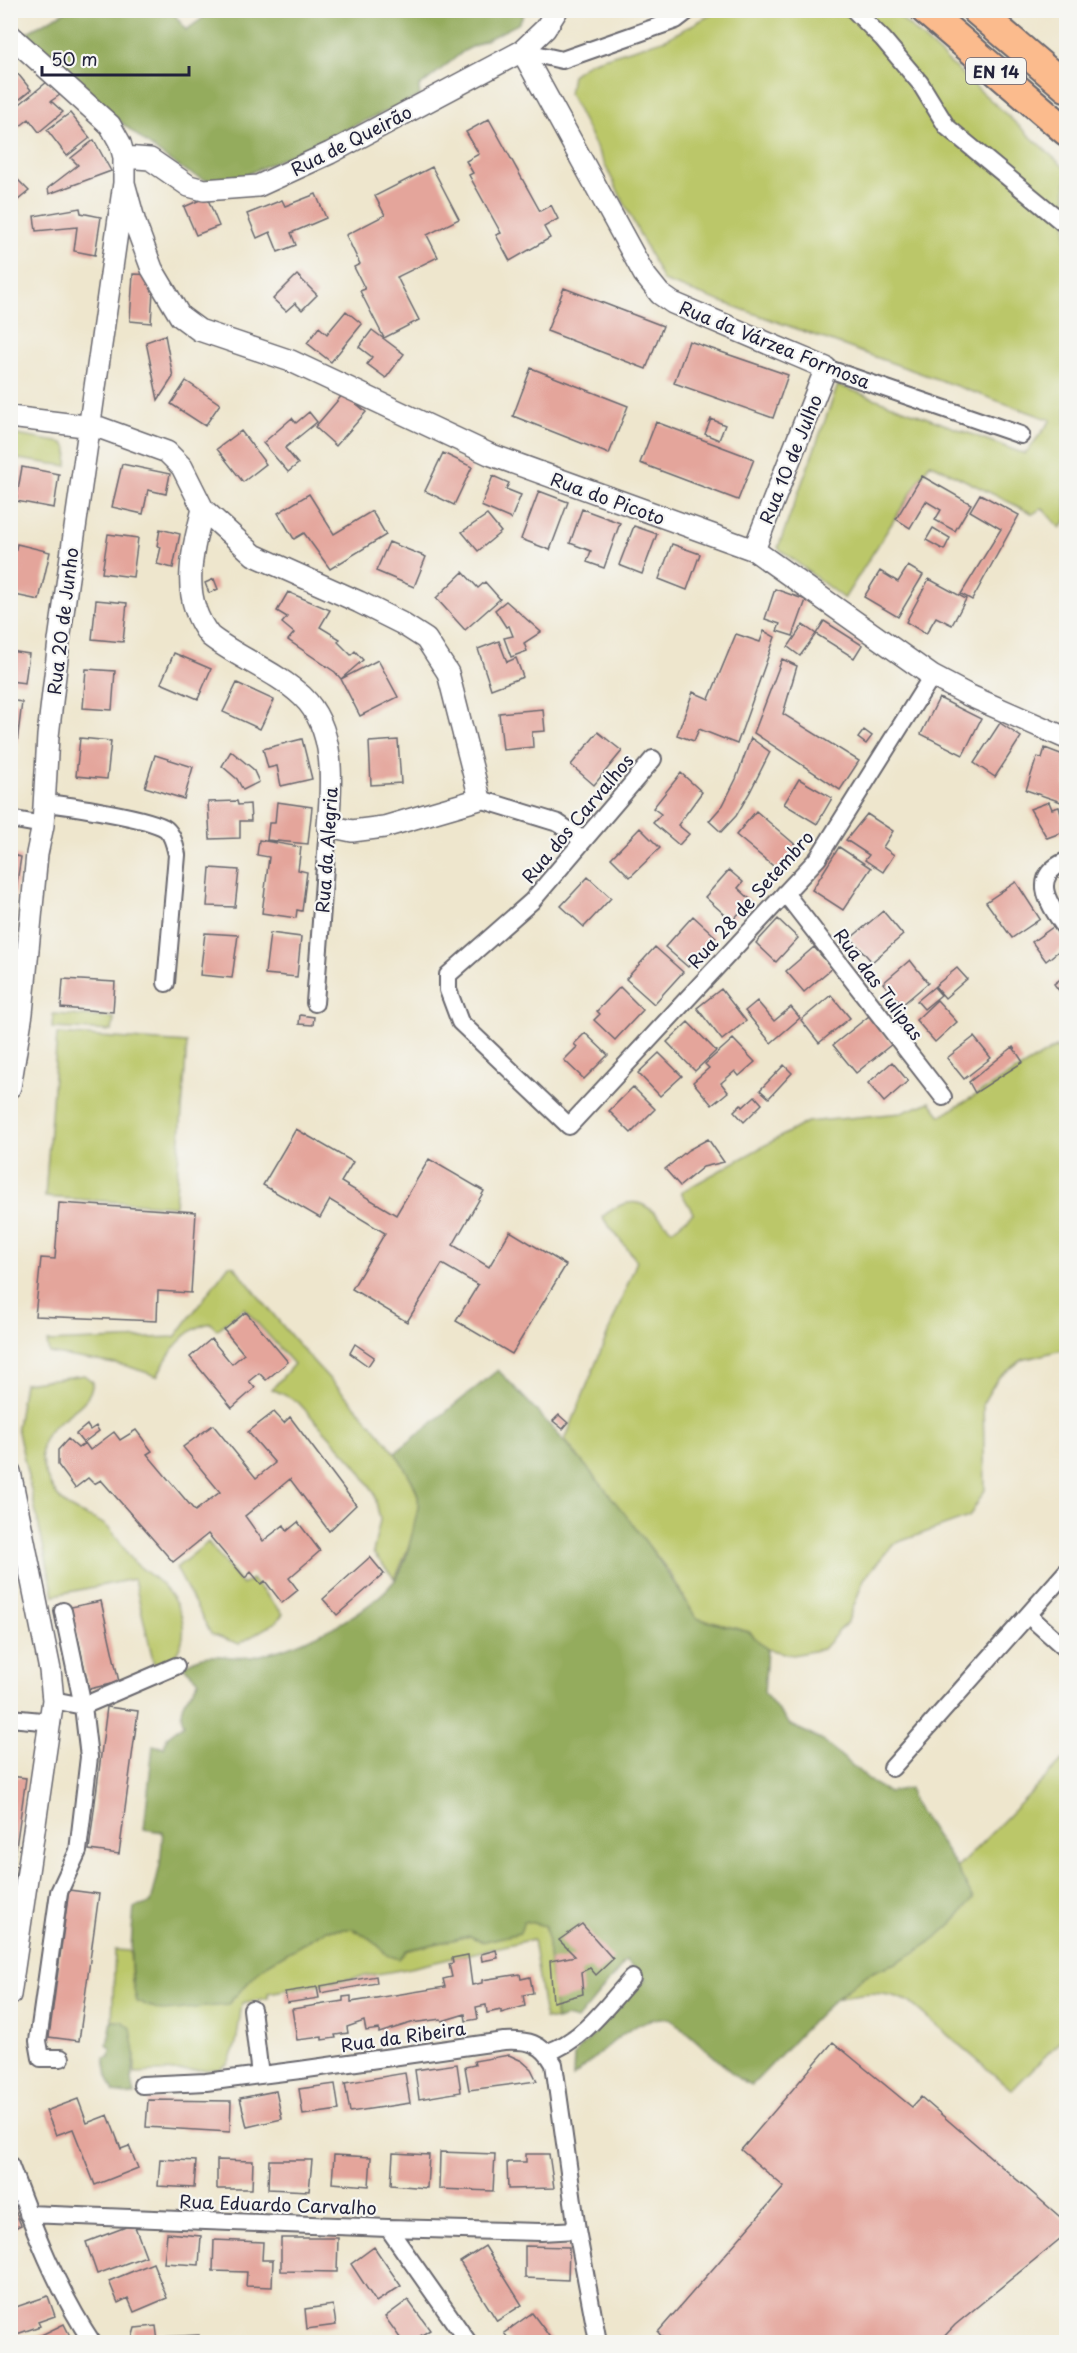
<svg xmlns="http://www.w3.org/2000/svg" width="1077" height="2353" font-family="'Playpen Sans',sans-serif">
	<style>
		.green { fill: #bbc769; stroke: #6e7452; stroke-width: 1.5 }
		.forest { fill: #94ac5d; stroke: #5b674c; stroke-width: 1.5 }
		.building { fill: #e4a59b }
		.lines { fill: none; stroke-linecap: round; stroke-linejoin: round }
		.minor-casing { stroke: #69676e; stroke-width: 20 }
		.tertiary-casing { stroke: #69676e; stroke-width: 24 }
		.trunk-casing { stroke: #69676e; stroke-width: 32 }
		.minor { stroke: #fff; stroke-width: 16 }
		.tertiary { stroke: #fff; stroke-width: 21 }
		.trunk { stroke: #fbbb8d; stroke-width: 28 }
		.labels { text-anchor: middle; dominant-baseline: central; stroke-width: 4.5; stroke-linejoin: round; paint-order: stroke }
		.shield { fill: #f6f6f2; stroke: #626272; stroke-width: 1.5 }
		.shield-label { font-size: 16px; font-weight: bold; fill: #22223b }
		.street-label { font-size: 18px; fill: #22223b; stroke: #f6f6f2 }
	</style>
	<rect width="100%" height="100%" fill="#f6f6f2"/>
	<filter id="ink" filterUnits="userSpaceOnUse"><feTurbulence type="fractalNoise" baseFrequency=".0167" numOctaves="2"/><feDisplacementMap in="SourceGraphic" scale="12" xChannelSelector="R" yChannelSelector="G"/><feConvolveMatrix kernelMatrix="1 2 1 2 8 2 1 2 1" color-interpolation-filters="sRGB"/></filter>
	<filter id="wash" filterUnits="userSpaceOnUse"><feTurbulence type="fractalNoise" baseFrequency=".008" numOctaves="4" result="noise"/><feDisplacementMap in="SourceGraphic" scale="24" xChannelSelector="R" yChannelSelector="G"/><feGaussianBlur stdDeviation="1.35" result="paint"/><feColorMatrix in="noise" values="0 0 0 0 0 0 0 0 0 0 0 0 0 0 0 0 0 1.4 0 .05"/><feComposite in="paint" operator="in"/></filter>
	<g filter="url(#wash)">
		<rect width="100%" height="100%" fill="#eee6cd"/>
		<!-- green -->
		<path class="green" d="M718,11H893L1066,169V521L1060,528L1042,508L1033,514L930,463L844,599L778,548L838,385L1025,454L1051,420L663,281L569,93L572,75L590,62L666,39Z
			M11,434L63,443L68,449L67,466L11,458Z
			M53,1014L114,1018L112,1031L52,1028Z
			M57,1034L187,1043L175,1206L45,1197Z
			M1056,1047L1066,1058V1349L1022,1360L997,1379L983,1403L985,1490L969,1517L893,1544L864,1579L848,1621L823,1649L793,1655L767,1649L749,1632L696,1618L670,1573L565,1440L637,1261L602,1217C635,1191 646,1203 672,1230L693,1213L681,1192L807,1122L901,1113L930,1102L941,1116Z
			M229,1265L234,1266C260,1298 285,1330 313,1361C344,1396 406,1451 418,1497C423,1515 403,1561 395,1579L373,1553L380,1520L374,1492L355,1464L297,1401L272,1389L294,1364L244,1308L217,1330L210,1323C183,1329 169,1353 157,1376L127,1366L49,1353L47,1342L175,1337Z
			M84,1375L93,1382C88,1419 36,1415 42,1461C45,1478 57,1501 73,1510C83,1516 96,1518 106,1526C118,1534 124,1551 134,1562C143,1570 154,1577 162,1585C191,1616 192,1650 156,1673L134,1579L54,1595L17,1427L24,1383Z
			M208,1542L242,1585L252,1579L283,1614L276,1622L239,1644L211,1634L176,1568Z
			M1062,1761L1066,1765V2035L1012,2090L908,2001C882,1990 863,1992 836,1999L866,1975L897,1962L929,1943L973,1899L957,1868Z
			M524,1921L546,1926L556,2020L545,2018L533,1939L406,1969L268,1993V1998L242,2003L236,2044L228,2064L219,2069L135,2073V2053L122,2022L112,2021L115,1950L130,1951L132,1983L227,2005L263,1967L326,1930L353,1929L374,1941L387,1955L470,1936L482,1942Z"/>
		<!-- forest -->
		<path class="forest" d="M68,10L172,11L186,30L213,11H526L518,24L464,51L419,87L420,96L239,178C230,179 220,182 211,181C170,176 60,66 24,34Z
			M498,1370C572,1447 642,1526 696,1618L749,1632L767,1649L764,1693L789,1724L822,1740L874,1784L888,1792L910,1788L912,1800L957,1868L973,1899C953,1927 929,1945 899,1961C888,1967 876,1969 865,1976C824,2003 787,2050 752,2085L739,2079C728,2070 678,2022 669,2019C639,2010 595,2059 573,2077L574,2055L646,1979L626,1961L577,2020L566,2017L556,2020L546,1926L524,1921L520,1933L482,1942L470,1936L407,1950L399,1959L387,1955L374,1941L353,1929L326,1930L263,1967L227,2005L164,2011L137,2002C128,1970 131,1941 134,1908L151,1903L160,1865L163,1832L144,1829L153,1745L164,1748L167,1737L184,1724C175,1706 189,1696 199,1681L183,1666C215,1645 227,1664 261,1655C304,1645 367,1615 395,1580C405,1566 410,1545 413,1529C415,1520 420,1506 418,1497C415,1482 403,1466 395,1453Z
			M112,2021H122L131,2028L135,2053L132,2080L135,2095L114,2092L107,2076L104,2058L110,2057L111,2049L107,2045Z"/>
		<g id="blocks">
			<!-- building -->
			<path class="building" d="M18,74L31,90L10,107V80Z
				M47,82L60,95L51,101L63,112L39,132L29,119L18,128L10,119V112Z
				M70,113L90,138L67,156L47,130Z
				M489,119L540,211L551,205L558,219L544,227L550,238L510,261L496,235L501,233L469,175L473,173L466,161L479,154L466,132Z
				M94,140L111,171L49,194L48,188L78,165L71,158Z
				M432,167L459,219L427,235L438,257L397,277L419,320L384,338L360,291L365,289L354,267L360,264L346,235L385,215L375,196Z
				M10,172L29,191L18,200L10,194Z
				M316,194L326,218L291,233L296,245L278,252L270,232L257,238L247,214L282,200L285,206Z
				M207,197L219,226L196,235L184,207Z
				M80,208L81,213L101,217L95,255L74,251L77,227L36,231L34,216Z
				M133,274L154,275L151,323L130,321Z
				M297,275L317,295L302,310L295,303L286,311L273,299Z
				M564,288L663,326L646,369L547,331Z
				M346,311L362,324L331,362L307,343L319,327L327,334Z
				M372,330L404,354L386,378L367,364L372,357L359,347Z
				M165,335L173,377L158,400L146,342Z
				M689,341L788,375L773,418L674,383Z
				M531,368L628,406L609,454L513,416Z
				M186,381L220,404L205,426L171,404Z
				M344,393L366,412L336,446L315,427Z
				M309,412L317,422L285,448L298,464L288,472L263,443L292,418L296,423Z
				M711,419L725,425L719,440L705,434Z
				M656,422L754,459L738,500L640,463Z
				M241,431L266,464L243,482L217,449Z
				M443,453L472,467L454,505L425,491Z
				M122,464L170,474L166,494L148,490L143,514L112,507Z
				M22,467L59,474L54,508L16,501Z
				M493,476L509,483L506,489L521,495L511,519L481,506Z
				M922,476L971,504L955,531L935,520L941,510L926,501L910,528L896,519Z
				M539,491L568,502L550,550L521,539Z
				M309,494L334,534L372,511L386,535L330,569L304,533L294,539L278,513Z
				M980,494L1019,515L972,600L961,594L1001,529L970,511Z
				M582,509L620,523L604,568L587,562L591,551L570,543Z
				M487,515L501,532L478,551L462,532Z
				M634,526L657,534L642,574L619,565Z
				M933,528L950,538L944,550L926,540Z
				M160,529L180,534L173,568L157,564L161,547L157,546Z
				M108,534L138,538L133,577L102,573Z
				M389,542L426,557L414,587L376,571Z
				M17,544L50,552L39,600L10,594V574Z
				M672,544L700,554L687,590L659,579Z
				M908,566L923,575L898,617L864,597L880,571L898,582Z
				M463,572L478,588L485,582L500,599L465,630L436,598Z
				M214,579L218,589L209,593L205,583Z
				M929,579L966,599L952,625L936,617L926,634L906,622Z
				M775,589L806,600L793,636L777,631L780,624L765,619Z
				M288,592L330,610L320,627L340,639L338,642L351,655L355,651L363,660L341,679L335,672L288,640L294,633L282,623L287,617L277,611Z
				M96,600L127,603L123,642L92,639Z
				M506,601L541,632L524,643L527,651L511,657L504,638L513,636L509,626L506,627L495,610Z
				M824,621L862,645L854,658L816,634Z
				M803,625L816,634L800,656L788,647Z
				M764,631L775,637L737,744L699,729L694,741L677,735L693,692L709,699L736,634L760,642Z
				M499,641L507,662L516,658L523,677L491,689L478,649Z
				M10,651L29,654L25,683L10,681Z
				M174,653L211,669L198,699L161,683Z
				M782,659L797,666L783,714L859,761L840,790L754,733Z
				M378,660L398,697L360,716L341,679Z
				M86,669L115,671L112,710L83,708Z
				M237,683L274,700L260,729L223,712Z
				M939,698L981,719L963,755L921,734Z
				M10,700L22,702L17,743L10,742Z
				M543,709L545,731L532,732L533,747L503,750L499,713Z
				M1000,723L1021,737L995,777L974,763Z
				M864,730L872,736L866,744L858,738Z
				M598,732L622,751L594,785L571,765Z
				M80,738L111,741L107,779L76,776Z
				M751,738L770,752L750,792L736,816L721,832L709,821L723,805L736,779Z
				M302,739L312,779L281,786L277,766L268,768L263,749Z
				M398,740L401,783L371,785L369,742Z
				M1045,748L1066,756L1064,803L1026,790L1037,757L1042,758Z
				M231,751L253,769L259,782L243,790L237,779L222,766Z
				M155,755L193,767L184,799L145,787Z
				M681,773L702,792L678,825L689,834L679,845L653,823L661,814L653,808Z
				M799,779L832,798L817,824L784,804Z
				M237,801L238,805L250,804L251,821H240V838L210,839L208,802Z
				M277,802L312,807L308,844L267,840L269,823H275Z
				M1049,802L1052,809L1059,807L1066,831L1047,838L1030,809Z
				M756,811L798,847L778,870L736,835Z
				M867,814L893,831L883,847L894,855L883,872L865,860L869,855L846,840Z
				M640,828L660,848L630,877L611,858Z
				M259,840L301,847L298,870L307,872L302,911L297,910L296,918L262,913L269,857L257,855Z
				M10,843L14,844L12,855L21,857L12,913Z
				M839,847L871,868L843,910L812,890Z
				M210,868L239,870L235,907L207,906Z
				M729,870L743,882L738,888L751,900L732,921L705,897Z
				M588,877L611,898L584,927L561,906Z
				M1016,882L1040,919L1012,938L986,902Z
				M883,911L903,935L872,962L851,938Z
				M693,916L716,937L688,967L665,947Z
				M778,919L798,938L776,962L756,943Z
				M1053,927L1066,945L1046,961L1032,942Z
				M205,933L238,935L232,978L200,975Z
				M270,933L301,937L297,977L265,974Z
				M655,947L683,972L654,1004L626,979Z
				M814,947L832,968L804,992L786,971Z
				M910,960L928,983L902,1005L883,983Z
				M957,968L967,979L945,998L935,986Z
				M1066,975V1000L1054,984Z
				M63,979L115,982L113,1012L61,1008Z
				M620,987L643,1010L615,1040L594,1020L600,1014L597,1011Z
				M934,987L941,995L924,1009L917,1001Z
				M721,989L746,1021L722,1040L697,1008Z
				M831,995L850,1018L819,1043L801,1020Z
				M937,1000L957,1022L935,1042L916,1020Z
				M757,1001L774,1021L791,1007L800,1018L771,1043L745,1011Z
				M300,1015L314,1017L313,1025L299,1024Z
				M869,1016L892,1044L856,1073L833,1045Z
				M688,1022L716,1051L695,1071L667,1042Z
				M585,1033L608,1055L584,1079L564,1060L577,1047L574,1044Z
				M974,1037L991,1058L964,1079L947,1058Z
				M733,1039L755,1062L739,1076L735,1071L721,1083L728,1092L712,1105L693,1082L709,1068L705,1064Z
				M1013,1047L1023,1062L975,1093L969,1082Z
				M659,1053L682,1076L660,1096L638,1073Z
				M892,1062L908,1081L884,1102L868,1083Z
				M784,1065L792,1073L769,1098L760,1090Z
				M633,1087L655,1109L631,1133L609,1111Z
				M755,1096L762,1104L744,1122L734,1111L741,1104L743,1107Z
				M296,1129L353,1162L341,1182L396,1215L429,1159L484,1191L453,1245L489,1267L510,1231L566,1265L512,1354L456,1321L478,1285L442,1264L407,1322L352,1289L385,1233L330,1200L320,1218L263,1185Z
				M708,1139L724,1162L703,1167L680,1186L665,1169L688,1150Z
				M59,1203L196,1212L191,1293L158,1291L157,1321L35,1316L41,1258L55,1259Z
				M246,1312L288,1362L266,1380L259,1373L249,1381L255,1388L232,1408L190,1357L211,1339L232,1364L244,1354L224,1330Z
				M355,1344L374,1357L368,1366L350,1353Z
				M274,1412L284,1423L290,1417L356,1505L329,1531L290,1479L245,1516L263,1541L284,1525L287,1531L298,1522L320,1551L289,1578L298,1590L282,1603L265,1581L261,1584L251,1572L245,1578L208,1534L173,1562L101,1480L94,1484L88,1478L75,1488L58,1465V1450L68,1439L78,1448L85,1443L90,1450L114,1432L120,1440L136,1430L152,1451L147,1454L195,1511L220,1492L183,1447L213,1425L256,1478L275,1463L248,1432Z
				M559,1415L568,1423L563,1429L553,1421Z
				M87,1425L90,1430L96,1426L99,1431L83,1443L76,1434Z
				M370,1557L384,1574L337,1615L323,1599Z
				M101,1601L119,1682L89,1689L71,1607Z
				M107,1707L138,1711L119,1854L89,1850Z
				M10,1776L26,1778L15,1854H10Z
				M10,1865L17,1866L12,1897H10Z
				M69,1890L99,1894L79,2041L49,2037Z
				M582,1924L613,1959L596,1975L590,1968L581,1972L583,1994L553,2002L550,1961L575,1956L559,1940Z
				M496,1950L498,1958L482,1961L481,1954Z
				M468,1955L472,1985L482,1983V1980L520,1974L521,1979L530,1977L533,1993L523,1995L525,2006L501,2013V2010L487,2013L486,2005L476,2007L478,2019L466,2021L465,2014L442,2021L441,2019L411,2023L379,2033V2029L366,2031L364,2021L347,2027L348,2033L335,2035L336,2038L322,2040V2037L297,2040L292,2009L343,2001V1997L351,1996V2002L445,1987L443,1979L452,1977L449,1964L453,1963L452,1958Z
				M376,1976L377,1983L321,1993L320,1986Z
				M317,1987L319,1998L287,2003L285,1992Z
				M833,2042L912,2107L921,2097L1066,2222V2234L955,2325L939,2342H666L658,2332L784,2187L741,2150Z
				M509,2055L522,2061L531,2069L537,2081L469,2090L465,2067L475,2065L474,2061Z
				M457,2064L461,2092L419,2099L415,2070Z
				M405,2073L410,2103L350,2112L345,2083Z
				M335,2084L339,2110L303,2115L299,2089Z
				M276,2091L282,2119L247,2127L240,2098Z
				M78,2099L87,2123L108,2115L121,2149L129,2146L138,2168L95,2185L73,2129L56,2135L46,2111Z
				M148,2100L231,2101L230,2132L146,2127Z
				M440,2152L495,2154L493,2191L439,2189Z
				M393,2153L429,2155L427,2188L391,2185Z
				M526,2154H549L554,2188L508,2189L507,2162H526Z
				M334,2155L371,2157L369,2186L332,2183Z
				M160,2159L196,2161L194,2188L158,2186Z
				M217,2160L253,2161L252,2189H217Z
				M269,2160H312L309,2191L268,2189Z
				M10,2199L21,2225L10,2230Z
				M134,2224L146,2256L97,2274L86,2242Z
				M167,2233L201,2236L199,2265L164,2263Z
				M281,2238H338L337,2272L281,2271Z
				M214,2240L263,2242L262,2260H273L272,2287L246,2286L247,2272L213,2271Z
				M485,2246L522,2305L497,2321L460,2262Z
				M525,2246L569,2247L568,2280L525,2278Z
				M374,2247L401,2286L376,2302L351,2264Z
				M153,2263L167,2298L134,2312L128,2298L118,2303L109,2281Z
				M48,2296L55,2316L38,2322L40,2326L14,2335L10,2324V2309Z
				M408,2300L430,2330L411,2342H403L385,2317Z
				M333,2305L336,2325L307,2329L305,2309Z
				M532,2313L544,2329L553,2342H511L504,2333Z
				M64,2324L72,2340L40,2342L37,2337Z
				M156,2326L158,2342H131L135,2328Z
				M199,2335L200,2342H160V2337Z"/>
		</g>
	</g>
	<g filter="url(#ink)">
		<use href="#blocks" fill-opacity="0" stroke="#69676e" stroke-width="1.5"/>
		<g class="lines">
			<!-- minor casing -->
			<g class="minor-casing">
				<path id="minor" d="M854,10L883,39L920,83L947,127L1062,222
					M522,51L562,60L676,20L689,10
					M826,368L1021,435
					M653,759L532,901L448,975V990L460,1022L569,1126L818,858L932,676
					M480,799L558,823L583,840
					M45,803C66,805 152,818 166,829C173,835 175,846 177,855L166,983
					M10,819L43,825
					M1066,861C1028,878 1050,905 1066,929
					M785,893L943,1097
					M315,1003L328,826
					M1028,1615L1066,1649
					M53,1700L83,1706L176,1666
					M10,1718L52,1722
					M892,1768L1066,1572
					M252,2009L260,2075
					M548,2052C584,2040 607,2005 632,1978
					M61,2058H41L38,2041L59,1892L78,1851L89,1757L83,1706L63,1611
					M142,2085L206,2082L300,2070L504,2041C527,2040 542,2042 554,2064L577,2230L598,2342
					M10,2165C33,2226 56,2288 92,2342
					M28,2214L388,2228L541,2232L577,2230
					M388,2228L468,2342"/>
			</g>
			<!-- tertiary casing -->
			<g class="tertiary-casing">
				<path id="tertiary" d="M10,35L110,125L120,143L124,157V183L59,641L48,736L43,825L37,854L22,1013L10,1087
					M522,51L644,274L660,294L673,303L826,368L754,550
					M124,157L150,159L189,186L204,190L258,186L330,153L522,51L545,29L557,10
					M124,183L135,223L152,269L180,316L199,330L291,361L489,454L754,550L932,676L968,695L1066,738
					M10,417L101,428L167,452L182,467L203,509L254,555L359,602L401,623L426,639L448,673L480,799L384,827L352,831L328,826C332,784 336,728 302,696C275,671 238,658 210,636C179,597 192,553 203,509
					M10,1472L50,1670L53,1700L10,1995"/>
			</g>
			<!-- trunk casing -->
			<g class="trunk-casing">
				<path id="trunk" d="M925,10L1066,131
					M976,10L1066,87"/>
			</g>
			<!-- minor -->
			<use href="#minor" class="minor"/>
			<!-- tertiary -->
			<use href="#tertiary" class="tertiary"/>
			<!-- trunk -->
			<use href="#trunk" class="trunk"/>
		</g>
	</g>
	<g class="labels">
		<!-- shield labels -->
		<rect class="shield" x="966" y="58" width="60" height="26" rx="4.5"/>
		<g class="shield-label">
			<text x="996" y="71">EN 14</text>
		</g>
		<!-- street labels -->
		<g class="street-label">
			<text transform="translate(351 140) rotate(-27)">Rua de Queirão</text>
			<text transform="translate(775 344) rotate(22)">Rua da Várzea Formosa</text>
			<text transform="translate(790 459) rotate(-68)">Rua 10 de Julho</text>
			<text transform="translate(608 498) rotate(20)">Rua do Picoto</text>
			<text transform="translate(62 621) rotate(-83)">Rua 20 de Junho</text>
			<text transform="translate(577 818) rotate(-50)">Rua dos Carvalhos</text>
			<text transform="translate(326 850) rotate(-86)">Rua da Alegria</text>
			<text transform="translate(750 899) rotate(-48)">Rua 28 de Setembro</text>
			<text transform="translate(879 984) rotate(53)">Rua das Tulipas</text>
			<text transform="translate(403 2036) rotate(-8)">Rua da Ribeira</text>
			<text transform="translate(278 2204) rotate(2)">Rua Eduardo Carvalho</text>
		</g>
	</g>
	<!-- margin -->
	<rect width="1077" height="2353" fill="none" stroke="#f6f6f2" stroke-width="36"/>
	<!-- scale -->
	<path d="M42 66v9h147v-9" fill="none" stroke="#22223b" stroke-width="3"/>
	<text x="51" y="66" font-size="18" fill="#22223b" stroke="#f6f6f2" stroke-width="4.5" paint-order="stroke">50 m</text>
</svg>
